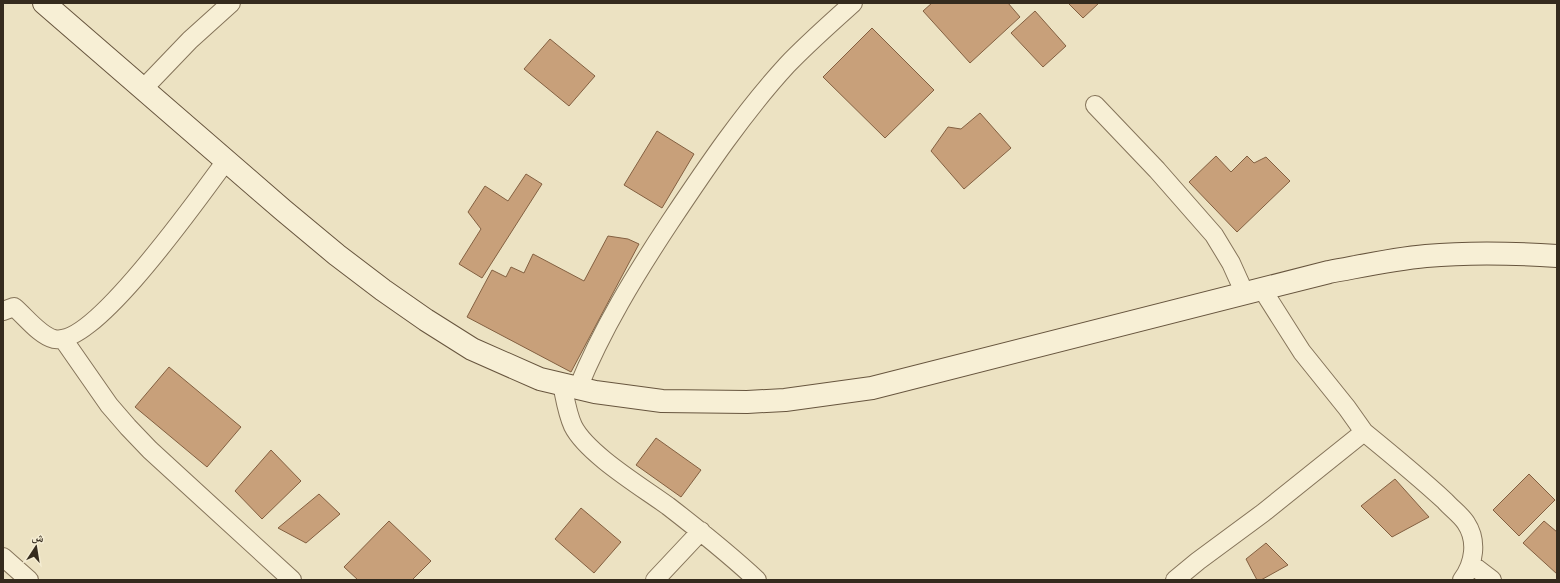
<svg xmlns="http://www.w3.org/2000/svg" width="1560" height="583" font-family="Bitter,'Noto Naskh Arabic',serif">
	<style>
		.building { fill: #c8a07a; stroke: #836041 }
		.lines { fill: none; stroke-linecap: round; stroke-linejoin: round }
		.street-casing { stroke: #85745a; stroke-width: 20 }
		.secondary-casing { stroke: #67553e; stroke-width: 24 }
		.street { stroke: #f7efd5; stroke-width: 18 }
		.secondary { stroke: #f7efd5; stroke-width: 22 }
	</style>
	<rect width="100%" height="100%" fill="#ece2c2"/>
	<!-- building -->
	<path class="building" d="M932,3H1008L1020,17L970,63L923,11Z
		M1068,3H1099L1083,18Z
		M1035,11L1066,46L1043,67L1011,33Z
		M872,28L934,90L885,138L823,77Z
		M550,39L595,76L569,106L524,69Z
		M980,113L1011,148L964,189L931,151L948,127L961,129Z
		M657,131L694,154L662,208L624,185Z
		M1216,156L1231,172L1247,156L1254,163L1266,157L1290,181L1237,232L1189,182Z
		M526,174L542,184L482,278L459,264L481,229L468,212L485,186L508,201Z
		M608,236L628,239L639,244L571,372L467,317L492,270L506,277L511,267L524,273L533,254L584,281Z
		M169,367L241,427L207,467L135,407Z
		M656,438L701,470L681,497L636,465Z
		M271,450L301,481L262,519L235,491Z
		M1529,474L1555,500L1519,536L1493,510Z
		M1395,479L1429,517L1392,537L1361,506Z
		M319,494L340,514L306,543L278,528Z
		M581,508L621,542L594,573L555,539Z
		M389,521L431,561L412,580H358L344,567Z
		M1544,521L1557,532V574L1523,543Z
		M1266,543L1288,565L1261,580H1257L1246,559Z"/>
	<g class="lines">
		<!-- street casing -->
		<g class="street-casing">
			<path id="street" d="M143,89L190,40L231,3
				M1095,105L1157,170L1214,235L1231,263L1245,294
				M3,311L14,307C25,316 40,336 54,339C95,347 201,194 226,161
				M63,339L109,405L128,427L150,450L292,580
				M562,384C565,398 567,413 573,426C587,454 642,487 668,506C699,530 729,554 757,580
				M578,388C602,329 635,275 670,222C706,168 743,113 787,65C808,43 831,23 853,3
				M1364,432C1391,454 1419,477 1445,501C1451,508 1461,515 1466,523C1478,541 1474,564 1462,580
				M3,557L29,580
				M1471,564L1492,580
				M655,580L701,531
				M1175,580L1198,561L1263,513L1364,432L1347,408L1302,352L1262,289"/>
		</g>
		<!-- secondary casing -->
		<g class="secondary-casing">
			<path id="secondary" d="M44,3L283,210L337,255L383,290L426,320L472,349L540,379L595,392L662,401L747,402L785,400L872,388L1329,272C1362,266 1393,259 1426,256C1469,252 1514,253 1557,256"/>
		</g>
		<!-- street -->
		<use href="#street" class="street"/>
		<!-- secondary -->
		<use href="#secondary" class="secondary"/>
	</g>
	<!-- border -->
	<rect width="1560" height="583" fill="none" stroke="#352b1e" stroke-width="8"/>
	<!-- north arrow -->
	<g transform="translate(36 547) rotate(12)" stroke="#f4ecd2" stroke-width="3" paint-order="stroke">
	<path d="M0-3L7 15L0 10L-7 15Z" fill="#352b1e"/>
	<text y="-6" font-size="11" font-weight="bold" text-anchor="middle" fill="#352b1e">ش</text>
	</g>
</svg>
